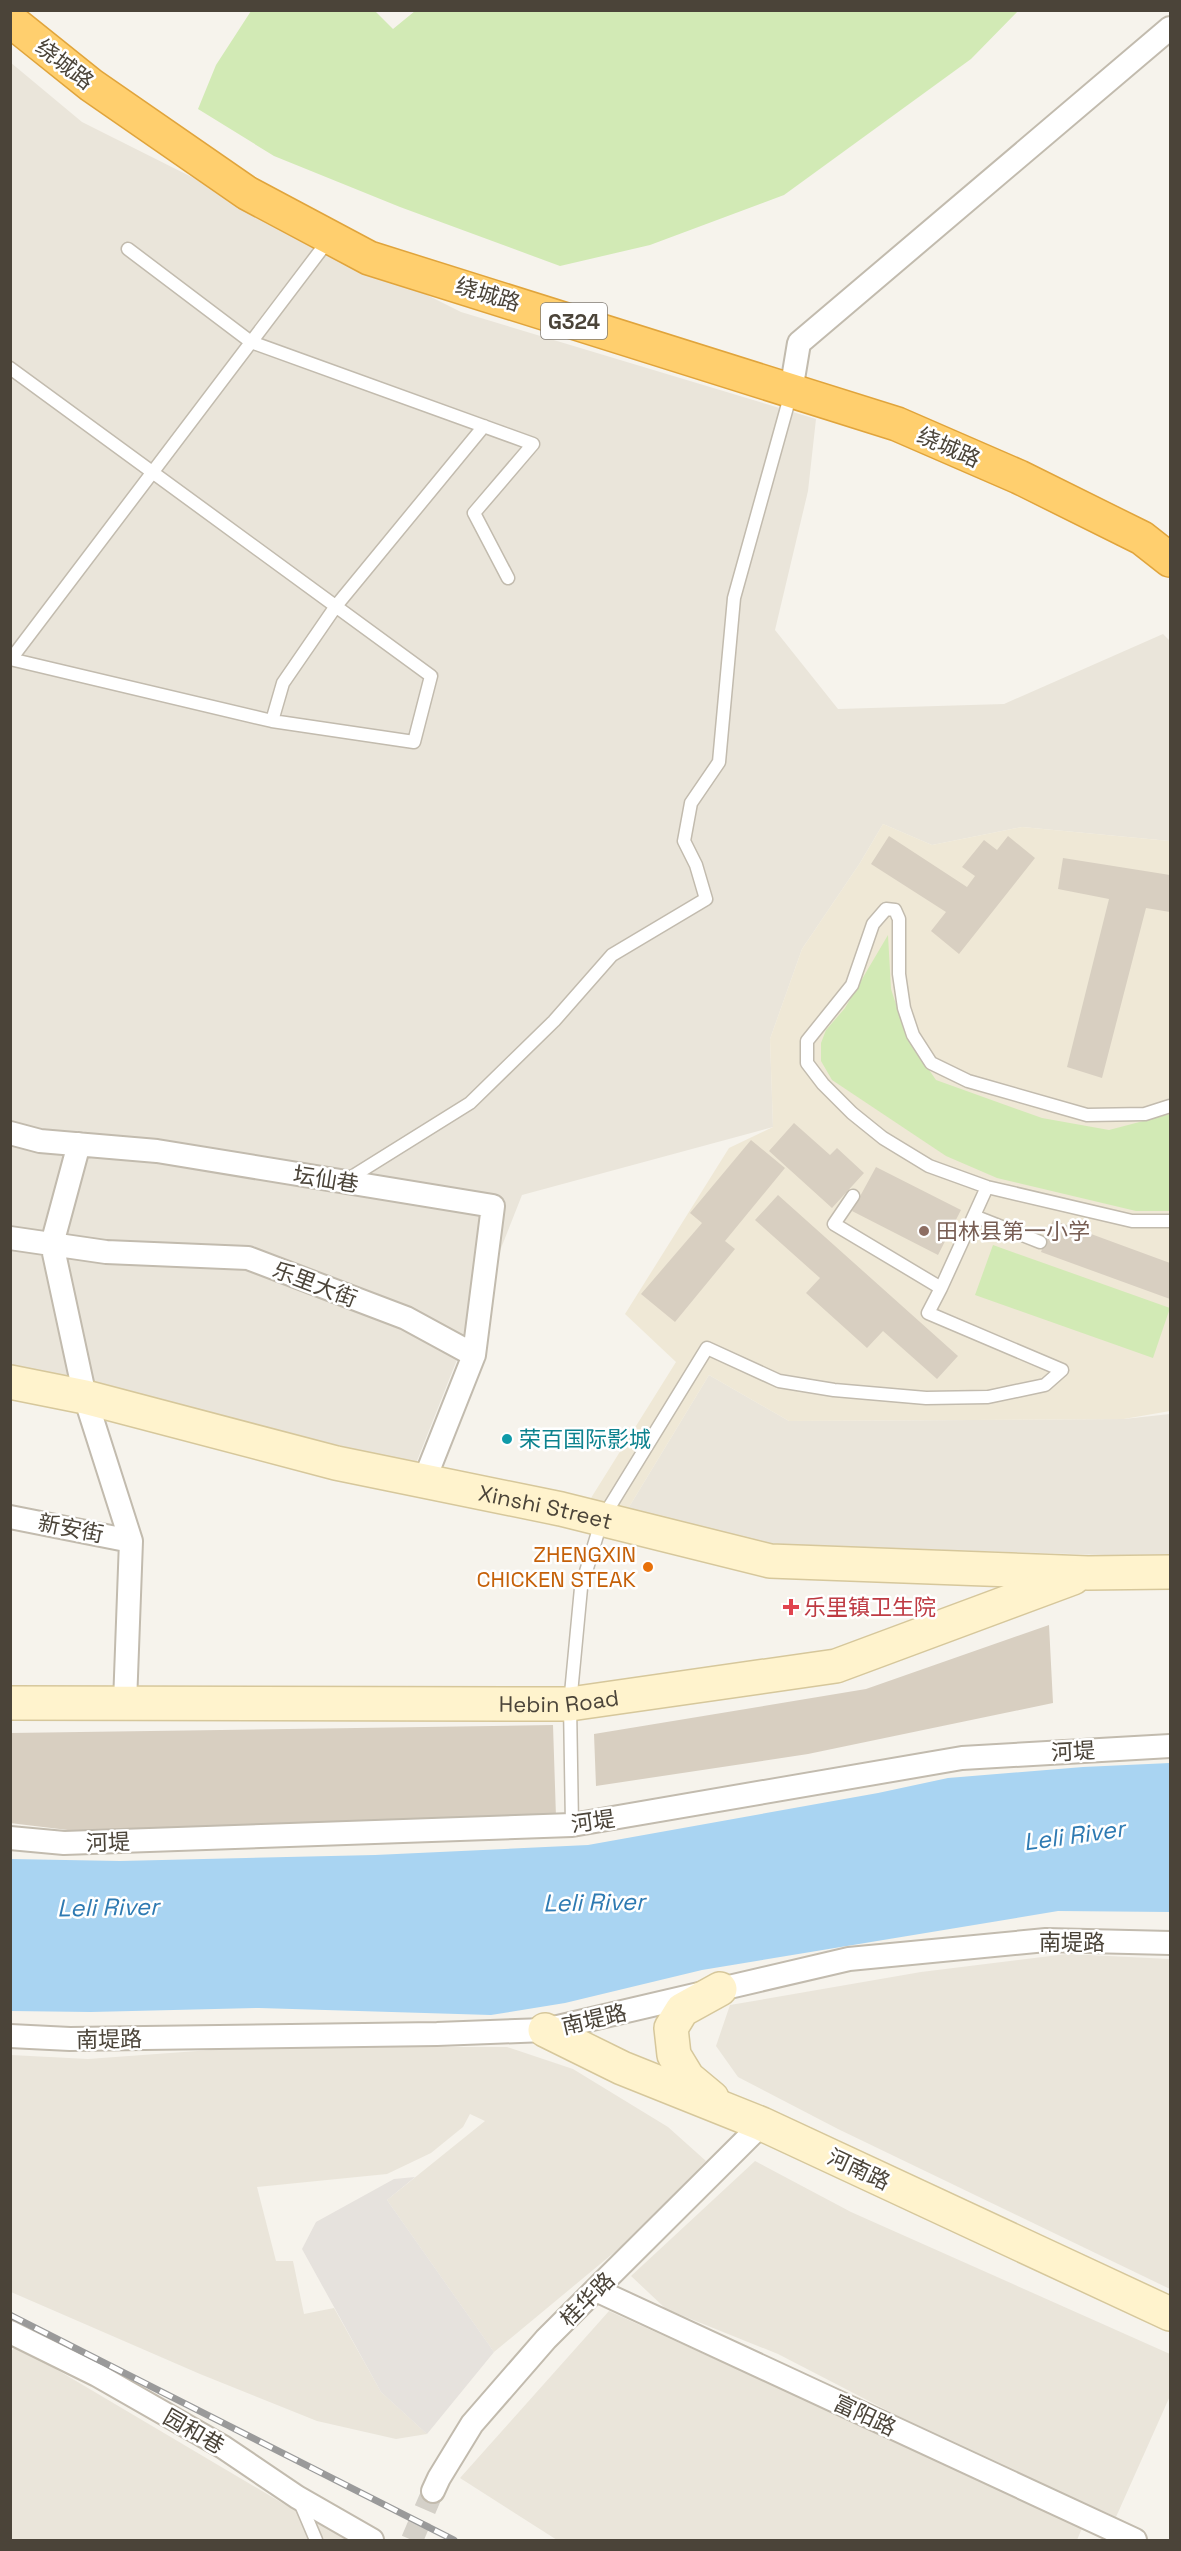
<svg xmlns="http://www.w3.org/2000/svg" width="1181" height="2551" font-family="'Space Grotesk','Noto Sans SC',sans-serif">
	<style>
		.residential { fill: #eae5da }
		.industrial { fill: #e6e2dd }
		.education { fill: #efe8d6 }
		.green { fill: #d2eab5 }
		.water { fill: #a9d4f2 }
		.building { fill: #d8cfc1 }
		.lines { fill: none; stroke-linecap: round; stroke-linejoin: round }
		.street-tunnel { stroke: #d4d0c8; stroke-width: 22; stroke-dasharray: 22 11; stroke-linecap: butt }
		.lane-casing { stroke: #c2bbae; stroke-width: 15 }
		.street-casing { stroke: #c2bbae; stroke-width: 26 }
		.secondary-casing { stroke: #d6c79b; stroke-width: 36 }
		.highway-casing { stroke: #e0a43c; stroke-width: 36 }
		.lane { stroke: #fff; stroke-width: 12 }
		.street { stroke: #fff; stroke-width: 22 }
		.secondary { stroke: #fff3cd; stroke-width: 33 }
		.highway { stroke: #ffcf6e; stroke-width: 33 }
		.rail-casing { stroke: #9a9a9a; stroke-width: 7 }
		.rail { stroke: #fff; stroke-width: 4.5; stroke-dasharray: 14; stroke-linecap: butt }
		.education-dot { fill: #8d6e63; stroke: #fff; stroke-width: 2 }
		.culture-dot { fill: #0f9aa8; stroke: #fff; stroke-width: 2 }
		.food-dot { fill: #e8710a; stroke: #fff; stroke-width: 2 }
		.health-dot { fill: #e0444e; stroke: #fff; stroke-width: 2 }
		.labels { text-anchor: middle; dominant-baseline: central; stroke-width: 5; stroke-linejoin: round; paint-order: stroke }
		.shield { fill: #fff; stroke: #817c74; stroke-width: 1.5 }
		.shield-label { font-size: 21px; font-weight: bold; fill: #4b4439 }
		.street-label { font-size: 22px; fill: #4b4439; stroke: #fff }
		.education-label { font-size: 22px; fill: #785e54; stroke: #fff; text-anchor: start }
		.culture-label { font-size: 22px; fill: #0d838f; stroke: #fff; text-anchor: start }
		.food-label { font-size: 22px; fill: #c56008; stroke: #fff; text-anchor: end }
		.health-label { font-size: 22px; fill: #be3a42; stroke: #fff; text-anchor: start }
		.water-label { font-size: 24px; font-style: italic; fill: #2e7ab2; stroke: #fff }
	</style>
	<rect width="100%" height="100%" fill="#f6f3ec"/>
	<!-- residential -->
	<path class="residential" d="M10,62L82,122L461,312L816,419L808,491L775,630L838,709L1004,704L1163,634L1170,641V841L1022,827L932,845L883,824L860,863L802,949L770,1039L773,1127L522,1195L415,1466L11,1366Z
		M709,1375L789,1421L1124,1419L1170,1414V1557L750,1544L626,1512Z
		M1067,1954L1170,1959V2289L838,2129L738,2077L716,2046L730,2005L921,1972Z
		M252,2047H507L573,2069L668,2127L706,2161L628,2241L494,2352L387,2200L485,2121L470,2114L463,2127L431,2153L387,2174L257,2187L276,2261H293L304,2314L334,2308L381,2392L427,2434L396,2439L317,2421L200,2374L11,2292V2055L88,2059Z
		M755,2161L851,2212L1170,2354V2396L1116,2517L952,2444L778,2354L666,2309L631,2276Z
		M609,2311L1083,2526L1077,2540H557L460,2478Z
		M17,2346L289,2507L353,2540H11L10,2352Z"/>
	<!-- industrial -->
	<path class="industrial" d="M415,2177L387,2200L494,2352L427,2434L381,2392L302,2249L316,2222L394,2179Z"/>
	<!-- education -->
	<path class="education" d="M883,824L932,845L1022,827L1170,841V1411L1124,1419L789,1421L709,1375L626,1512L591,1498L676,1362L625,1314L729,1148L773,1127L770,1039L802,949L860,863Z"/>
	<!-- green -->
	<path class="green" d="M415,11V10L1018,11L971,59L784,195L650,245L560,266L400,207L274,156L198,109L216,65L251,11H375L393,29Z
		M888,935L891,989L907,1038L936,1080L1042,1118L1109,1130L1170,1114V1211H1136L997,1178L946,1156L832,1080L821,1061V1043L826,1030L845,1008Z
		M993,1245L1170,1308L1153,1358L975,1295Z"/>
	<!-- water -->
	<path class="water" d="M1170,1763V1912L1058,1911L702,1970L565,2003L491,2015L259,2008L91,2012L11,2011V1859L120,1861L375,1855L588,1845L878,1793L948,1778L1083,1767Z"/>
	<!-- building -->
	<path class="building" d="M889,836L967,887L975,876L962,867L984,840L997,850L1008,836L1035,858L959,954L931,931L946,912L871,864Z
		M1063,858L1170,875V912L1146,908L1102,1078L1067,1067L1109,899L1058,889Z
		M794,1123L830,1155L837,1148L864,1173L832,1208L769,1151Z
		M751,1140L785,1168L725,1241L735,1249L675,1322L641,1294L702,1223L690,1213Z
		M876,1167L961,1210L938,1255L852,1211Z
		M778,1195L958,1356L937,1379L883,1331L867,1348L806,1293L820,1278L755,1220Z
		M1053,1220L1170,1263V1299L1041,1252Z
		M1049,1625L1053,1703L808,1754L596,1786L594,1734L866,1689Z
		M553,1725L556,1817L76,1831L10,1823V1733Z"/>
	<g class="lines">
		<!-- street-tunnel -->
		<path class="street-tunnel" d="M412,2540L433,2491"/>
		<!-- lane casing -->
		<g class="lane-casing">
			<path id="lane" d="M128,249L251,342L533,444L474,513L508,578
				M10,368L431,676L414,742L272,721L10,659
				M11,659L330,238
				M272,721L283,683L336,606L484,426
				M1170,1106L1145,1114L1087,1115L968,1081L931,1063L913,1035L904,1008L899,974V919L895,910L886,909L873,924L852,985L807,1041V1063L823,1084L852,1113L883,1138L929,1166L987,1187L1132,1221H1170
				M345,1181L470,1103L554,1021L612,955L706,899L696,865L684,841L691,803L719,762L734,598L791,393
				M974,1216L1040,1242
				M941,1288L987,1187
				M572,1825L570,1704L581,1588L602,1519L707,1348L779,1381L834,1390L926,1398L988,1397L1045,1385L1062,1370L928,1313L941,1288L834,1224L853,1196
				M299,2500L316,2540"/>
		</g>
		<!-- street casing -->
		<g class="street-casing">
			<path id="street" d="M791,391L799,343L1170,28
				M10,1133L40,1141L157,1151L493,1206L474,1355
				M79,1144L52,1244L85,1397L131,1541L125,1703
				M10,1238L106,1252L248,1258L406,1318L474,1355L424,1481
				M10,1517L131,1541
				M10,1838L64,1843L572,1825L962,1758L1170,1746
				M10,2036L70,2039L437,2034L545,2030L849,1959L1046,1940L1170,1943
				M596,2290L1135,2540
				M10,2332L97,2375L223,2447L297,2497L372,2540
				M433,2491L439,2478L472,2424L546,2339L762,2124"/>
		</g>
		<!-- secondary casing -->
		<g class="secondary-casing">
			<g id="secondary">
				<path id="s1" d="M10,1382L85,1397L336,1463L561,1509L770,1561L1088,1573L1170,1572"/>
				<path id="s2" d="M10,1703L570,1704L836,1666L1073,1578"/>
				<path d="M545,2030L622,2068L762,2124L1170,2314"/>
				<path d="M712,2098L688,2078L674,2055L671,2028L682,2010L720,1989"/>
			</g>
		</g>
		<!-- highway casing -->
		<g class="highway-casing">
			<path id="highway" d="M10,20L91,85L247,193L369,258L897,424L1019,477L1142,538L1170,560"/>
		</g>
		<!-- lane -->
		<use href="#lane" class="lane"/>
		<!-- street -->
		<use href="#street" class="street"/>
		<!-- secondary -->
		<use href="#secondary" class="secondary"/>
		<!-- highway -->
		<use href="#highway" class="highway"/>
		<!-- rail casing -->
		<g class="rail-casing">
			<path id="rail" d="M10,2315L454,2540"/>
		</g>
		<!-- rail -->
		<use href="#rail" class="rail"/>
	</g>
	<!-- markers -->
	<circle class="education-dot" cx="924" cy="1231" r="6"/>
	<circle class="culture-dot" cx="507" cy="1439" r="6"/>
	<circle class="food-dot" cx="648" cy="1567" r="6"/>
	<path class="health-dot" d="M788 1598h6v6h6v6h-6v6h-6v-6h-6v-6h6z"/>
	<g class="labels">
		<!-- shield labels -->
		<rect class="shield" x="541" y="303" width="66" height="36" rx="4.5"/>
		<g class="shield-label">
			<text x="574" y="321">G324</text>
		</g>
		<!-- street labels -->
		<g class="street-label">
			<text transform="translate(65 64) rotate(38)">绕城路</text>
			<text transform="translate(488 294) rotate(17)">绕城路</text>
			<text transform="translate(949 447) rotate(24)">绕城路</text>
			<text transform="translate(326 1179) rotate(9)">坛仙巷</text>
			<text transform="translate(315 1284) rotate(21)">乐里大街</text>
			<text stroke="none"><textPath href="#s1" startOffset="550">Xinshi Street</textPath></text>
			<text transform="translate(71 1528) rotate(11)">新安街</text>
			<text stroke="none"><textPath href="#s2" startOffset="549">Hebin Road</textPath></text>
			<text transform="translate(1073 1751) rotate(-3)">河堤</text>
			<text transform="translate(593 1821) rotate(-8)">河堤</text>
			<text transform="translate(108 1842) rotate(-2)">河堤</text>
			<text x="1072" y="1942">南堤路</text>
			<text transform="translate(594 2019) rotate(-13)">南堤路</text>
			<text transform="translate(109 2039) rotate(-1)">南堤路</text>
			<text transform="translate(859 2169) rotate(25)">河南路</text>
			<text transform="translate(587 2299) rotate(-45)">桂华路</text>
			<text transform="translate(865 2415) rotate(25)">富阳路</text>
			<text transform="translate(194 2431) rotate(30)">园和巷</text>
		</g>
		<!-- education labels -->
		<g class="education-label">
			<text x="936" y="1231">田林县第一小学</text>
		</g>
		<!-- culture labels -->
		<g class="culture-label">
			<text x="519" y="1439">荣百国际影城</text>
		</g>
		<!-- food labels -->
		<g class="food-label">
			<text x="636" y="1554">ZHENGXIN<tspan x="636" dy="25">CHICKEN STEAK</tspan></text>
		</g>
		<!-- health labels -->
		<g class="health-label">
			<text x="804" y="1607">乐里镇卫生院</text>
		</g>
		<!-- water labels -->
		<g class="water-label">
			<text transform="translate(1074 1835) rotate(-8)">Leli River</text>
			<text transform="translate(594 1902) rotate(-1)">Leli River</text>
			<text transform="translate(108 1907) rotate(-1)">Leli River</text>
		</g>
	</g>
	<!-- border -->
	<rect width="1181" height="2551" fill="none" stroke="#4b4439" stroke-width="24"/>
</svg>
